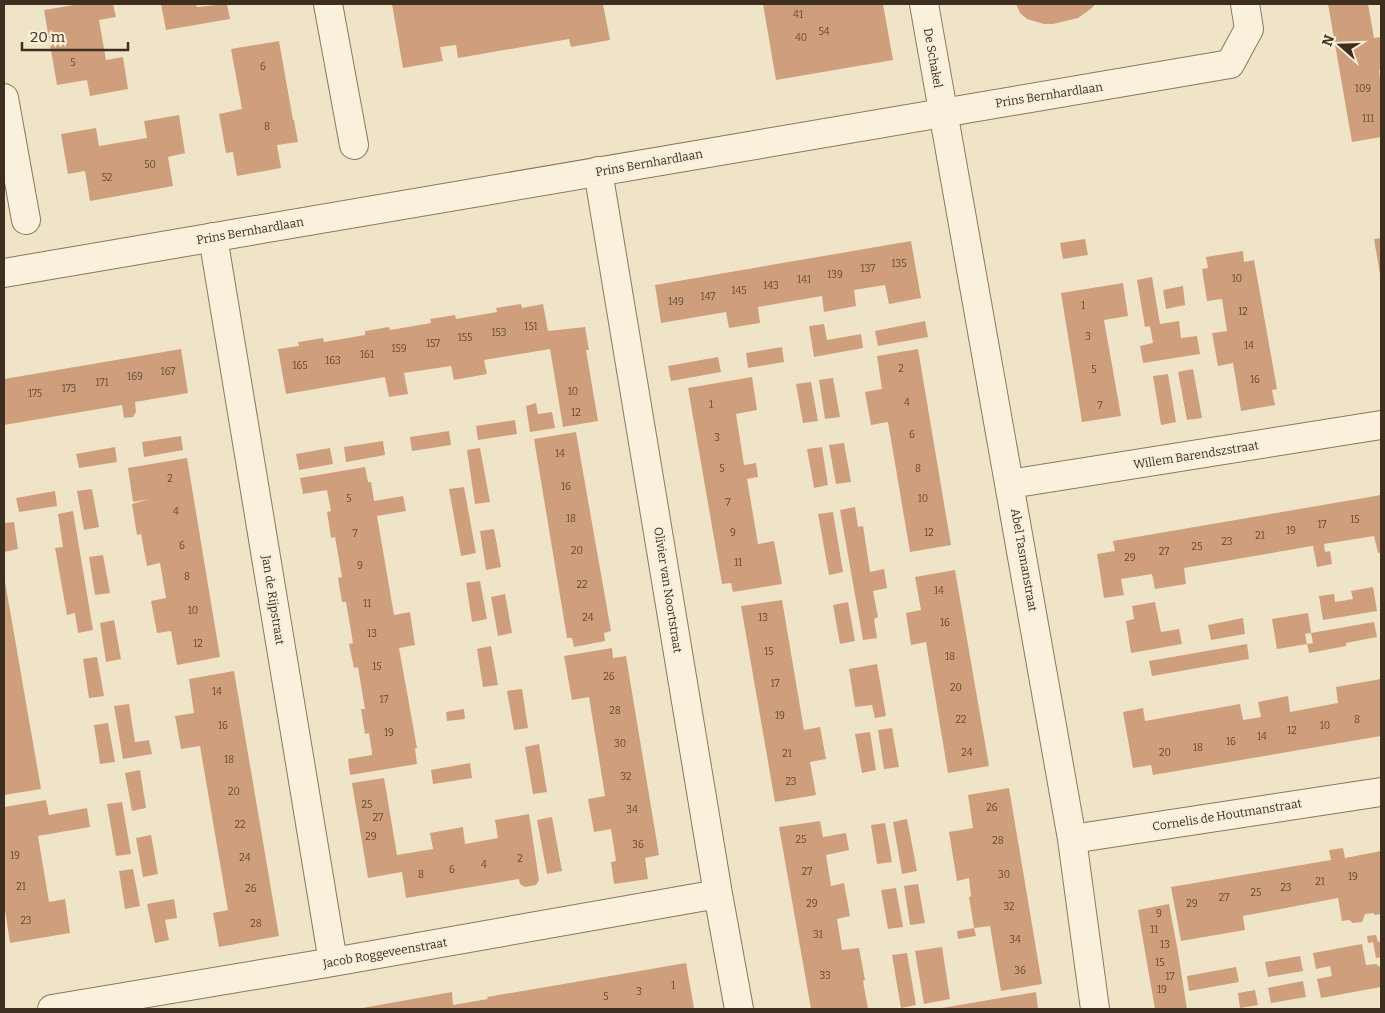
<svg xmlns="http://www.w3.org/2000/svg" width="1385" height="1013" font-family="Bitter,serif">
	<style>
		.building { fill: #cf9f7d }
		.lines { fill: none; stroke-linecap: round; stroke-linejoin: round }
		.minor-casing { stroke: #8d765c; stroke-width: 30 }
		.tertiary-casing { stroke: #8d765c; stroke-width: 30 }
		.minor { stroke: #faf1dc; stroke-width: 28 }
		.tertiary { stroke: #faf1dc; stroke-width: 28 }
		.labels { text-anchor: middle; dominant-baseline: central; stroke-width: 4; stroke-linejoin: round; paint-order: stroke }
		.number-label { font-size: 10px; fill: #624a37 }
		.street-label { font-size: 12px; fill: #3d2e20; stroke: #f7eed8 }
	</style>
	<rect width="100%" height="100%" fill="#f0e4c8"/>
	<!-- building -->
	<path class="building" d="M74,4H113L116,17L99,20L106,60L123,57L128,89L90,96L87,80L57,85L44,10L74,5Z
		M161,4H196L197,7L227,4L230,19L166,30Z
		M392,4H603L610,40L571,47L569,39L458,58L456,45L440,47L443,61L403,68Z
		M763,4H883L893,60L776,80Z
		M1016,4H1095L1092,8L1078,18L1053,24H1044L1027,19L1020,13Z
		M1328,4H1368L1374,38L1381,37V70H1379L1381,84V137L1352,142Z
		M279,41L293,120H294L298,142L277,145L281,168L237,176L233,152L226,153L219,114L242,109L231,49Z
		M179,115L185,153L168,157L173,186L90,201L85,171L68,174L61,134L96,128L99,146L147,138L144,121Z
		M1381,238V273L1380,274L1374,239Z
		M1085,239L1088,255L1063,259L1060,243Z
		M911,241L921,298L889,304L885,285L854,290L856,306L824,312L822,296L758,307L760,323L729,328L726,312L661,323L655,285Z
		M1243,251L1244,262L1254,260L1277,389L1272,390L1275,405L1241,411L1233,363L1218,366L1212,333L1227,331L1222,299L1207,301L1202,269L1208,268L1206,257Z
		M1152,277L1160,324L1179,321L1181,338L1197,336L1200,354L1143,363L1140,346L1153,343L1150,326L1145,327L1137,280Z
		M1123,283L1128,316L1104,320L1121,416L1082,422L1061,293Z
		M1183,286L1185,305L1166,309L1163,290Z
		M521,304L522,308L543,304L548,331L585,327L589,350H586L598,421L563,427L550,349L484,360L487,374L454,380L451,366L404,373L408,394L389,397L385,377L286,394L278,349L299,346L298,342L311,340L323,338L324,342L365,335V331L389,327L390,330L431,323L430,319L455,315L456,319L497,312L496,308Z
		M925,321L928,337L878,346L875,331Z
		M824,324L827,340L861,334L863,348L814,357L809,326Z
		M782,347L784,362L748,368L746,353Z
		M181,349L188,393L135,402L136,412L133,417L124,418L122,405L4,425V379Z
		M918,349L951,545L910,552L888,422L871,425L865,392L882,389L877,356Z
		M718,357L721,372L671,381L668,366Z
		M1193,369L1202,418L1187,420L1178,372Z
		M1168,374L1176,422L1161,425L1153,376Z
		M752,377L757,410L736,414L744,465L756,463L758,477L747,479L758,544L774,541L782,584L733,592L731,583L722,584L688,388Z
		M833,378L840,417L825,419L819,380Z
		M811,382L818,421L803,423L796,384Z
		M536,403L538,414L552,412L555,428L530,432L526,406Z
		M515,420L517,434L478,440L476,426Z
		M449,431L451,445L412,451L410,437Z
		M576,432L611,631L604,633L605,641L574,647L572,638H567L534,439Z
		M181,436L183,450L144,457L142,442Z
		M383,441L385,455L346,462L344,447Z
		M844,443L851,482L836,484L829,445Z
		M115,447L117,462L79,468L76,454Z
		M822,447L828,485L814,488L807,449Z
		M330,448L333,464L299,470L296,454Z
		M480,448L490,502L475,504L467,450Z
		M187,458L220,657L177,665L171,631L157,633L151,601L166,598L160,563L147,566L141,534L137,535L132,504L149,499L133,502L128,468Z
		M365,467L368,482H371L374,501L403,496L406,511L377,516L394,615L410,612L415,645L399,648L417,748L415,749L417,764L350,775L348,759L372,755V753L369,733L365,734L361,709H365L358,667L354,668L349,644L353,643L346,602H342L338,578L342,577L335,537L331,538L329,524L327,512L331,511L327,490L303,494L300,478Z
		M464,487L476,553L461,556L449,489Z
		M92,489L99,527L84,530L77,491Z
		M55,491L57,506L19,512L16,498Z
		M1381,495V552L1378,553L1374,536L1324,544L1325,552L1330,551L1332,564L1317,567L1313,546H1312L1184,568L1186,584L1155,589L1152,574L1121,579L1124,595L1104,598L1097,554L1115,551L1113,541Z
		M855,507L858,527L863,526L870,572L884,569L887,588L873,591L878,617L874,619L877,638L863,640L840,510Z
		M73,511L93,630L78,633L75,613L67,615L55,548L63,547L58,514Z
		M833,512L843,572L829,575L818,514Z
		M14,522L18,549L4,552V523Z
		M494,529L501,567L486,570L480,531Z
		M103,555L110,593L95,595L89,557Z
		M955,570L989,766L948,773L926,642L911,645L906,613L921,610L915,577Z
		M4,576L41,789L4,795Z
		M480,581L487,619L472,622L466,583Z
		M1373,587L1377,611L1323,620L1319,596L1334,594L1335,602L1353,599L1351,591Z
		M505,594L512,633L498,636L491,597Z
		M782,600L804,730L820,727L826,759L810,762L816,795L775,802L741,606Z
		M848,602L855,641L840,644L833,605Z
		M1155,602L1161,632L1179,629L1182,644L1131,653L1126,621L1134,619L1132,606Z
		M1308,613L1311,633L1305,634L1307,644L1277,649L1272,619Z
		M1243,618L1245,634L1211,640L1208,625Z
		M114,620L121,659L106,662L100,623Z
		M1374,622L1377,637L1346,643V646L1309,653L1307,644L1313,643L1311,633Z
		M1247,644L1249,659L1152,676L1149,661Z
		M491,646L498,685L483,687L477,649Z
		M612,648L613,658L626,656L659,855L645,858L648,879L614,884L611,862L616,861L611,829L594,832L588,799L605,796L589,697L572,700L564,656Z
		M97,657L104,696L89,698L83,659Z
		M877,664L886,716L875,718L872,705L855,707L849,669Z
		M234,671L279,936L219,947L213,913L228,910L200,746L181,749L175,716L194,713L189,679Z
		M1381,679V736L1153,775L1151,765L1133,768L1123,712L1143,708L1145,721L1240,704L1243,720L1261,717L1258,702L1288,696L1290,712L1338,703L1336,687Z
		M522,689L528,728L514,730L507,691Z
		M129,704L135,742L149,740L152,754L123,759L114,706Z
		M464,709L465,719L447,721L446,712Z
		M108,723L115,762L100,764L94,725Z
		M892,728L899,767L884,769L878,730Z
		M870,732L876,770L862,773L855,734Z
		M539,744L547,792L533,794L525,747Z
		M470,763L472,778L433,784L431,770Z
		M140,770L146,808L132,811L125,773Z
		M384,778L397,855L433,849L430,833L463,827L465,844L498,838L495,820L529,814L539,880L536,885L525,887L520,884L519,879L406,898L402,872L368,878L352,783Z
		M1009,788L1042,984L1001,991L990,926L974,928L969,897L971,896L969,878L957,881L949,832L973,828L968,795Z
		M46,800L49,815L87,808L90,827L38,836L49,902L65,899L70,933L10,943L4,903V807Z
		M122,802L131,854L116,856L107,804Z
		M552,817L562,871L547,874L537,820Z
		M907,819L917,871L902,874L893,822Z
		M820,821L823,837L846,833L849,850L826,855L831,886L844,883L850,916L837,919L842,950L859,948L865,980L863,981L868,1009H811L779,827Z
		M885,823L892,862L877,864L871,825Z
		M151,835L158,874L143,877L136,838Z
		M1343,848L1345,858L1381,851V914L1374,915V913L1365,914L1362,922L1353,923L1349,920L1342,921L1338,898L1243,916L1245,930L1181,941L1171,887L1331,860L1329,850Z
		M133,869L140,906L125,909L119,871Z
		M918,884L925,923L910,925L904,886Z
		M896,888L903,927L888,929L881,890Z
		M174,899L177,918L165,920L169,940L155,943L147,904Z
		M1169,904L1178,952L1187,1009H1155L1143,940L1138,910Z
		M974,928L976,936L958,939L957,931Z
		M1376,935L1378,942L1381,941V957L1376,958L1373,942L1368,943L1367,936Z
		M1362,944L1366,965L1376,964L1381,968V987L1321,998L1317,979L1332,976L1330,966L1316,969L1313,953Z
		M942,947L950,999L924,1004L915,951Z
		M907,953L916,1005L901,1008L892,955Z
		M1300,956L1303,971L1268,977L1265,962Z
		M686,963L694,1008L684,1009H357L452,992L453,1005L488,999L487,997Z
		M1236,967L1239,982L1189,991L1187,976Z
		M1303,981L1306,997L1271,1003L1268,988Z
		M1255,990L1258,1005L1240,1008L1238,993Z
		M1036,992L1038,1009H942V1008Z"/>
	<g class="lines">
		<!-- minor casing -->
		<g class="minor-casing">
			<path id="minor" d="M328,4L354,145
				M924,4L1072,839L1095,1009
				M4,98L26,220
				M598,171L718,894L739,1009
				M213,237L333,962
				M1010,484L1381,425
				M1072,839L1381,792
				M52,1009L333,962L718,894"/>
		</g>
		<!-- tertiary casing -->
		<g class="tertiary-casing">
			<path id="tertiary" d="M4,273L1230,64L1249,29L1245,4"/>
		</g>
		<!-- minor -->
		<use href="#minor" class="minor"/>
		<!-- tertiary -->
		<use href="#tertiary" class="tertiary"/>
	</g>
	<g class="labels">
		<!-- number labels -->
		<g class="number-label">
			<text x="798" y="15">41</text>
			<text x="824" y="32">54</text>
			<text x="801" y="38">40</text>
			<text x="73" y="63">5</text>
			<text x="263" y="67">6</text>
			<text x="1363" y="89">109</text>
			<text x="1368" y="119">111</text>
			<text x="267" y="127">8</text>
			<text x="150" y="165">50</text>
			<text x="107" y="178">52</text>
			<text x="899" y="264">135</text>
			<text x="868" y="269">137</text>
			<text x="835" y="275">139</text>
			<text x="1237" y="279">10</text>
			<text x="804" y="280">141</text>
			<text x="771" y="286">143</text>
			<text x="739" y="291">145</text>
			<text x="708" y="297">147</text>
			<text x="676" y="302">149</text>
			<text x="1083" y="306">1</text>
			<text x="1243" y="312">12</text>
			<text x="531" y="327">151</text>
			<text x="499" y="333">153</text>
			<text x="1088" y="337">3</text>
			<text x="465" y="338">155</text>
			<text x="433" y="344">157</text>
			<text x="1249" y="346">14</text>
			<text x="399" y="349">159</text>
			<text x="367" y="355">161</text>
			<text x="333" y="361">163</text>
			<text x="300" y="366">165</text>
			<text x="901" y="369">2</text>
			<text x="1094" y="370">5</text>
			<text x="168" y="372">167</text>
			<text x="135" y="377">169</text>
			<text x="1255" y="380">16</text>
			<text x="102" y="383">171</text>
			<text x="69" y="389">173</text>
			<text x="573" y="392">10</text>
			<text x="35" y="394">175</text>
			<text x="907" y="403">4</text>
			<text x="711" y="405">1</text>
			<text x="1100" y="406">7</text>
			<text x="576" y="413">12</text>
			<text x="912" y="435">6</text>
			<text x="717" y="438">3</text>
			<text x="560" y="454">14</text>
			<text x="722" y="469">5</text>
			<text x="918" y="469">8</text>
			<text x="170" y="479">2</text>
			<text x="566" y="487">16</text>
			<text x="349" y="499">5</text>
			<text x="923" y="499">10</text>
			<text x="728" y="503">7</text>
			<text x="176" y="512">4</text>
			<text x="571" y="519">18</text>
			<text x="1355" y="520">15</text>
			<text x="1322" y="525">17</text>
			<text x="1291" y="531">19</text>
			<text x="733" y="533">9</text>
			<text x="929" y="533">12</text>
			<text x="355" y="534">7</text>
			<text x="1260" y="536">21</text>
			<text x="1227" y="542">23</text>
			<text x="182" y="546">6</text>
			<text x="1197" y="547">25</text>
			<text x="577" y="551">20</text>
			<text x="1164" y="552">27</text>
			<text x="1130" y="558">29</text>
			<text x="738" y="563">11</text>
			<text x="360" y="566">9</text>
			<text x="187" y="577">8</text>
			<text x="582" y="585">22</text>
			<text x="939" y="591">14</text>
			<text x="367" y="604">11</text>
			<text x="193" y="611">10</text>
			<text x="588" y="618">24</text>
			<text x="763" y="618">13</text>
			<text x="945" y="623">16</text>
			<text x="372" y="634">13</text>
			<text x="198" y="644">12</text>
			<text x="769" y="652">15</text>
			<text x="950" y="657">18</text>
			<text x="377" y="667">15</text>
			<text x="609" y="677">26</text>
			<text x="775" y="684">17</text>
			<text x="956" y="688">20</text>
			<text x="217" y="692">14</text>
			<text x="384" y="700">17</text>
			<text x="615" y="711">28</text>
			<text x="780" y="716">19</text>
			<text x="961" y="720">22</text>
			<text x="1357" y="720">8</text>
			<text x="223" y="726">16</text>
			<text x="1325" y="726">10</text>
			<text x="1292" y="731">12</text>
			<text x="389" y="733">19</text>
			<text x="1262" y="737">14</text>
			<text x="1231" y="742">16</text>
			<text x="620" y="744">30</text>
			<text x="1198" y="748">18</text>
			<text x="967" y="753">24</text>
			<text x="1165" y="753">20</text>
			<text x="787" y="754">21</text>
			<text x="229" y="760">18</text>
			<text x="626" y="777">32</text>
			<text x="791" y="782">23</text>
			<text x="234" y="792">20</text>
			<text x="367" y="805">25</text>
			<text x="992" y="808">26</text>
			<text x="632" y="810">34</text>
			<text x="378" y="818">27</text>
			<text x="240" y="825">22</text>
			<text x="371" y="837">29</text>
			<text x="801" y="840">25</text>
			<text x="998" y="841">28</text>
			<text x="638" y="845">36</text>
			<text x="15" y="856">19</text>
			<text x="245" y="858">24</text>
			<text x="520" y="859">2</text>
			<text x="484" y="865">4</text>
			<text x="452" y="870">6</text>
			<text x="807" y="872">27</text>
			<text x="421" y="875">8</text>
			<text x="1004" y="875">30</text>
			<text x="1353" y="877">19</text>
			<text x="1320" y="882">21</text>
			<text x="21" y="887">21</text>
			<text x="1286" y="888">23</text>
			<text x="251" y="889">26</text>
			<text x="1256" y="893">25</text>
			<text x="1224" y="898">27</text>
			<text x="812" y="904">29</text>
			<text x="1192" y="904">29</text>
			<text x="1009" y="907">32</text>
			<text x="1159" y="914">9</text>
			<text x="26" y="921">23</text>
			<text x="256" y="924">28</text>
			<text x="1154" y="930">11</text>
			<text x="818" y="935">31</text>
			<text x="1015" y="940">34</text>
			<text x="1165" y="945">13</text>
			<text x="1160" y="963">15</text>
			<text x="1020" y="971">36</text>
			<text x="825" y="976">33</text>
			<text x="1170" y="977">17</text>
			<text x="673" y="986">1</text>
			<text x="1162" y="990">19</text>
			<text x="639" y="992">3</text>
			<text x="606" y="997">5</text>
		</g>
		<!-- street labels -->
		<g class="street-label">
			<text transform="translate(933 58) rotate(80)">De Schakel</text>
			<text transform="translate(1049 95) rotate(-9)">Prins Bernhardlaan</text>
			<text transform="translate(649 163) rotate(-10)">Prins Bernhardlaan</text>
			<text transform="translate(250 231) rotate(-10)">Prins Bernhardlaan</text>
			<text transform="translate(1196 455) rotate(-9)">Willem Barendszstraat</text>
			<text transform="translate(1024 560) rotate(80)">Abel Tasmanstraat</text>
			<text transform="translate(668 590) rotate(81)">Olivier van Noortstraat</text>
			<text transform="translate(273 600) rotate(81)">Jan de Rijpstraat</text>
			<text transform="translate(1227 815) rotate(-9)">Cornelis de Houtmanstraat</text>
			<text transform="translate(385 953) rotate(-10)">Jacob Roggeveenstraat</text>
		</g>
	</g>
	<!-- border -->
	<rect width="1385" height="1013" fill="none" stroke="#3d2e20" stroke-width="10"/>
	<!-- north arrow -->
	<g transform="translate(1340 45) rotate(290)" stroke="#f7eed8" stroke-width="4" paint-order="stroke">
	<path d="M0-4L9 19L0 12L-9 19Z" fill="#3d2e20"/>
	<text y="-8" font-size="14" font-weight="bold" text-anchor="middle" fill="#3d2e20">N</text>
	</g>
	<!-- scale -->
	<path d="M22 42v8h106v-8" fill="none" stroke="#3d2e20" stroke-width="2.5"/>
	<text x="30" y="42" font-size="15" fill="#3d2e20" stroke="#f7eed8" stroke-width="4" paint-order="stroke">20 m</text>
</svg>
